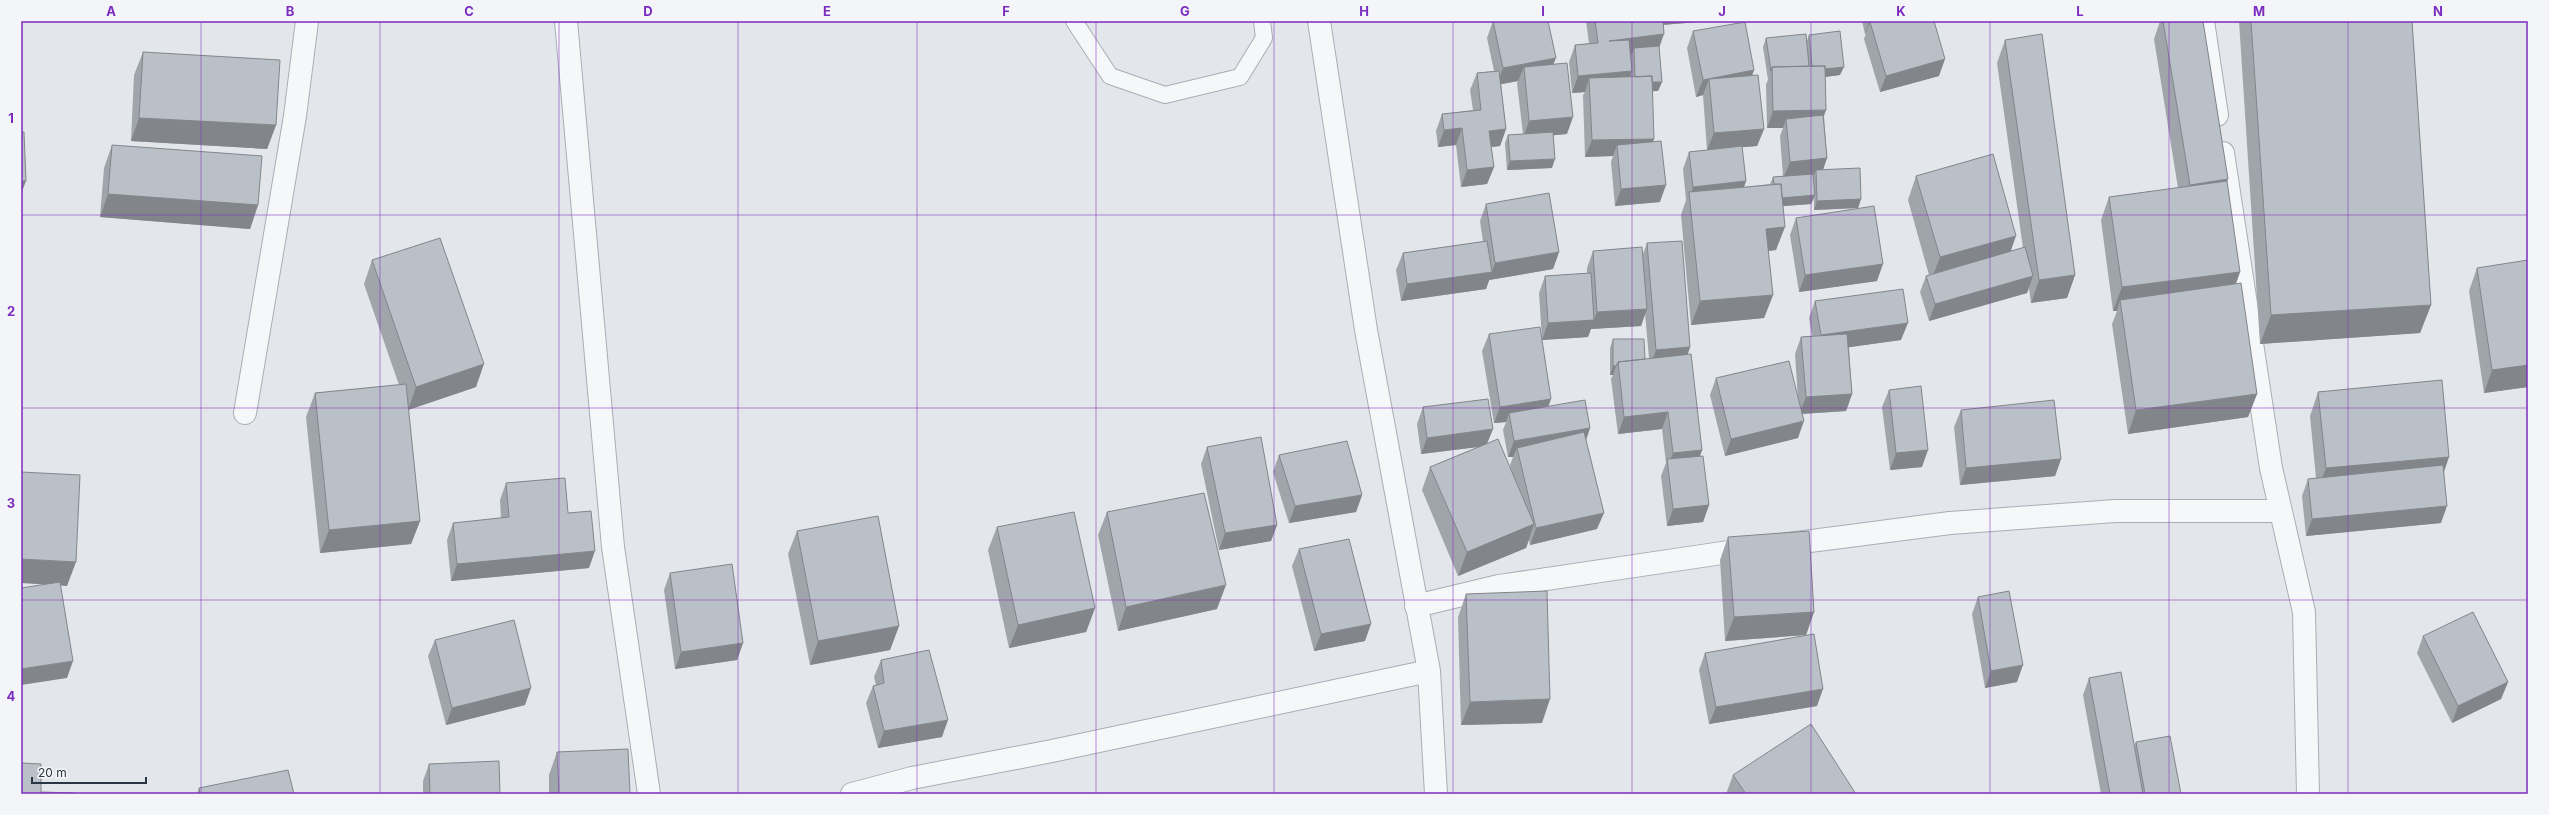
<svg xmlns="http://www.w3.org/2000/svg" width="2549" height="815" font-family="Inter,sans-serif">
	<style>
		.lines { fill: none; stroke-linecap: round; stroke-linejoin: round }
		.lane-casing { stroke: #a8aeb5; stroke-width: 18 }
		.street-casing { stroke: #a8aeb5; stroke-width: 24 }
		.lane { stroke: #f6f7f9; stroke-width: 16 }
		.street { stroke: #f6f7f9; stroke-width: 22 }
		.wall { fill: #a0a5ab }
		.shaded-wall { fill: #82868b }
		.building { fill: #bac0c7; stroke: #82868b }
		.grid { fill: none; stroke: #7b2cbf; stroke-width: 1; stroke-opacity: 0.55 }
		.neatline { fill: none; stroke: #7b2cbf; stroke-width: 1.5 }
		.grid-label { font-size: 13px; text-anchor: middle; font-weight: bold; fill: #7b2cbf }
	</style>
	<rect width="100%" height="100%" fill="#e3e7eb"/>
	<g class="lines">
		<!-- lane casing -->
		<g class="lane-casing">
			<path id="lane" d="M1074,21L1110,76L1165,95L1240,77L1264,38L1262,21"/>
		</g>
		<!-- street casing -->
		<g class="street-casing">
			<path id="street" d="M566,21L613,547L649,794
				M1319,21L1366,330L1429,671L1436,794
				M2203,21L2217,115
				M2223,153L2271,468L2304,612L2308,794
				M245,413L295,116L307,21
				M1416,606L1499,586L1749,549L1950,523L2115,511H2281
				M852,794L912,778L1052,751L1429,671"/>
		</g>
		<!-- lane -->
		<use href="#lane" class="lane"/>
		<!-- street -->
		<use href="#street" class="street"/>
	</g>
	<!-- wall -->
	<path class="wall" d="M1493,21L1553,64L1567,134L1553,135L1552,168L1507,170L1505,143L1508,135L1523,134L1517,83L1518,81L1501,84L1506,129L1500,146L1491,147L1494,167L1487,184L1461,187L1456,145L1438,147L1436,131L1442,114L1473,110L1470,90L1477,73L1494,71L1487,38Z
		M1586,21H1709L1663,25L1659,47L1662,82L1658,91H1652L1653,142L1660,202L1615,206L1611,162L1613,156L1585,157L1583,95L1585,92L1572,93L1569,62L1575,45L1589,43Z
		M1862,21H1934L1939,76L1880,92L1864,39L1866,33L1865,34Z
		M2160,21H2203L2228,179L2227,181L2240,272L2236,284L2257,394L2248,417L2128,434L2112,324L2117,311H2113L2101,220L2109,197L2178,188L2154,39Z
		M2239,21H2412L2431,305L2420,333L2260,344Z
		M1693,31L1754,70L1752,75L1764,129L1757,146L1742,147L1746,181L1744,187L1770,184L1773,177L1783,176L1780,136L1783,128H1767L1766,84L1768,80L1763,47L1766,38L1807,41L1809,35L1840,75L1825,77L1826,110L1824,116L1827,158L1823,170L1861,199L1858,208L1814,210V198L1811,204L1783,206L1776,250L1768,251L1773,295L1764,318L1691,325L1681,215L1686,200L1683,169L1689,152L1718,149L1707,150L1703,95L1696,97L1687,48Z
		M2005,40L2075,275L2067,298L2031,303L2029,288L2027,293L1929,321L1920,292L1926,276L1929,275L1908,200L1916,176L2010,251L2023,248L1997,63Z
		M143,52L276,125L267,149L131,141L134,75Z
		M112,145L258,205L250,229L100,217L104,168Z
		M1486,204L1559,252L1553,269L1489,280L1486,289L1401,301L1396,270L1403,253L1483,242L1480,221Z
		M1796,218L1877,281L1799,292L1790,235Z
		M1647,243L1690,347L1688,354L1702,450L1700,456L1709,505L1703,522L1667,526L1661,476L1666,463L1662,429L1618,434L1611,379L1613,375H1610V348L1613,339L1645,359H1649L1645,313L1641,326L1591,329L1588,337L1542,340L1551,399L1548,406L1590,428L1586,441L1597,529L1530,545L1529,540L1526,548L1458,576L1422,490L1430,467L1478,447L1421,454L1417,424L1423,407L1493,429L1487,443L1512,472L1510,465L1513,457H1508L1503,430L1506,422L1494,423L1482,351L1489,334L1542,339L1539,293L1545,276L1587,273V268L1593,251L1643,254Z
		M372,260L476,387L408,410L420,521L411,544L320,553L306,417L315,393L399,385L364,284Z
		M2477,268L2528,387L2484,393L2469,291Z
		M1815,301L1901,340L1849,347L1852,394L1846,411L1802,414L1798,438L1725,456L1710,395L1716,378L1798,399L1795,354L1801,337L1812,336L1809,318Z
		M1889,390L1922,467L1890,470L1882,407Z
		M2318,392L2443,473L2441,523L2306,536L2302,496L2308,479L2316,478L2310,416Z
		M1961,410L2061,459L2055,476L1960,485L1954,427Z
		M1207,447L1277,525L1271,541L1219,550L1201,464Z
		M1279,455L1362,495L1356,512L1289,523L1273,472Z
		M506,483L568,513L589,568L451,581L447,540L453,523L501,518L500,500Z
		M1107,512L1217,609L1118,631L1098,535Z
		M997,527L1095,608L1086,632L1009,648L988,550Z
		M797,531L899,626L890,650L810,665L788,554Z
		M1728,537L1814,612L1806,635L1725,641L1720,560Z
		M1299,549L1365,641L1314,651L1292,566Z
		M670,573L743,643L737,660L675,669L664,590Z
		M1466,594L1542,723L1461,725L1458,617Z
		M1978,597L2017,682L1985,688L1972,614Z
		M2423,636L2508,682L2501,699L2452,723L2417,653Z
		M435,640L525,705L446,725L428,656Z
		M1705,653L1817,706L1709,724L1699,670Z
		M881,660L942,737L878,748L866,703L873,686L876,685L874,677Z
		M2089,678L2134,746L2136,742L2181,794H2101L2083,695Z
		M557,752L630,794H549V775Z
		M429,764L500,794H423V781Z
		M1733,775L1856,794H1726Z
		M199,788L294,794H197Z"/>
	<!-- shaded-wall -->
	<path class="shaded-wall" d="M1662,21H1709L1661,25Z
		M1869,24L1866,33L1865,34L1868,25Z
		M1664,34L1658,51L1634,48L1632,54L1603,58L1609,41Z
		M1556,58L1549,75L1524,67L1518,81L1497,85L1503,68Z
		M1945,59L1939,76L1880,92L1886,76Z
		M1844,67L1840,75L1809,79L1812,70Z
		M1754,70L1748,87L1709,79L1703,95L1696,97L1703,80Z
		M1632,71L1626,88L1589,78L1585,92L1572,93L1578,76Z
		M1662,82L1658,91L1632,92L1635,83Z
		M1826,110L1819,127L1786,119L1783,128H1767L1773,111Z
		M1573,117L1567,134L1523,138L1529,121Z
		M139,118L276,125L267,149L131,141Z
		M1462,128L1456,145L1438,147L1444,130Z
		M1506,129L1500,146L1483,148L1489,131Z
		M1764,129L1757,146L1707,150L1714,133Z
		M1654,139L1648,155L1617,145L1613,156L1585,157L1592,140Z
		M1827,158L1821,175L1816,170L1814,175L1783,179L1790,162Z
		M1555,159L1552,168L1507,170L1510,161Z
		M1494,167L1487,184L1461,187L1467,170Z
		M2228,179L2220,203L2182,209L2190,185Z
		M21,181H26L21,194Z
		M1746,181L1740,198L1690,197L1693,187Z
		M1666,185L1660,202L1615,206L1621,189Z
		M108,194L258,205L250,229L100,217Z
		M1815,195L1811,204L1771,207L1775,198Z
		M1861,199L1858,208L1814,210L1817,201Z
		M1785,227L1776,250L1757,252L1766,229Z
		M2016,236L2008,259L1931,281L1940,257Z
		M1559,252L1553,269L1489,280L1495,263Z
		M1883,264L1877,281L1799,292L1805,275Z
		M1492,272L1486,289L1401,301L1407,284Z
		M2240,272L2231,296L2120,300L2117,311H2113L2122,287Z
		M2075,275L2067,298L2031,303L2039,280Z
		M2033,276L2027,293L1929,321L1935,304Z
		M1773,295L1764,318L1691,325L1700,301Z
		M2431,305L2420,333L2260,344L2271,315Z
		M1647,309L1641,326L1591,329L1588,337L1542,340L1548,323L1594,320L1597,312Z
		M1908,323L1901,340L1815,352L1821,335Z
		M1690,347L1684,364L1650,367L1656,350Z
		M484,364L476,387L408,410L416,387Z
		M2528,365V387L2484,393L2492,370Z
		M1613,366H1616L1613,375H1610Z
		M1852,394L1846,411L1799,414L1806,397Z
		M2257,394L2248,417L2128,434L2136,410Z
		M1551,399L1545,416L1509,413L1506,422L1494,423L1500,407Z
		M1668,412L1662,429L1618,434L1624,417Z
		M1804,421L1798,438L1725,456L1731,439Z
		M1590,428L1584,445L1517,448L1513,457H1508L1514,441Z
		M1493,429L1486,446L1421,454L1427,438Z
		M1702,450L1696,467L1668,466L1673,453Z
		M1928,450L1922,467L1890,470L1896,453Z
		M2449,457L2441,481L2317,492L2326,468Z
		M2061,459L2055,476L1960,485L1966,468Z
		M1362,495L1356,512L1289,523L1295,506Z
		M1709,505L1703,522L1667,526L1673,509Z
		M2447,506L2441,523L2306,536L2312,519Z
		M1604,513L1597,529L1530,545L1536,528Z
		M420,521L411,544L320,553L329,530Z
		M1534,524L1526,548L1458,576L1467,552Z
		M1277,525L1271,541L1219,550L1225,533Z
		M595,551L589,568L451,581L457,564Z
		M21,559L76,562L67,586L21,583Z
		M1226,585L1217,609L1118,631L1126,607Z
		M1095,608L1086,632L1009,648L1018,625Z
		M1814,612L1806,635L1725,641L1734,617Z
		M1371,624L1365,641L1314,651L1321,634Z
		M899,626L890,650L810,665L818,641Z
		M743,643L737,660L675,669L681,652Z
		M73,661L67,678L21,685V669Z
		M2023,665L2017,682L1985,688L1991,671Z
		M2508,682L2501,699L2452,723L2458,706Z
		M531,688L525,705L446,725L452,708Z
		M1823,689L1817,706L1709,724L1716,707Z
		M1550,699L1542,723L1461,725L1470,702Z
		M948,720L942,737L878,748L884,731Z"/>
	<!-- building -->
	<path class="building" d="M1493,21H1548L1556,58L1503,68Z
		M1595,21H1663L1664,34L1609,41L1629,40L1632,71L1578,76L1575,45L1598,43Z
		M1868,21H1873L1870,22L1869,24L1868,25Z
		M1873,21H1934L1945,59L1886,76L1870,22Z
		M2163,21H2203L2228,179L2190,185Z
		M2251,21H2412L2431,305L2271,315Z
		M1745,22L1754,70L1703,80L1693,31Z
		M1840,31L1844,67L1825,69V66H1812L1809,35Z
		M1806,34L1809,66L1772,67L1771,71L1766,38Z
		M2042,34L2075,275L2039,280L2005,40Z
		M1659,46L1662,82H1652V76L1635,77L1634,48Z
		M143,52L280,60L276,125L139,118Z
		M1567,63L1573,117L1529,121L1524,67Z
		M1825,66L1826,110L1773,111L1772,67Z
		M1499,71L1506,129L1489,131L1494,167L1467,170L1462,128L1444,130L1442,114L1481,110L1477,73Z
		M1758,75L1764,129L1714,133L1709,79Z
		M1652,76L1654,139L1592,140L1589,78Z
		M1823,115L1827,158L1790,162L1786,119Z
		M21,132H24L26,181H21Z
		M1553,132L1555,159L1510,161L1508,135Z
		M1661,141L1666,185L1621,189L1617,145Z
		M112,145L262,156L258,205L108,194Z
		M1742,146L1746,181L1693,187L1689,152Z
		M1993,154L2016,236L1940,257L1916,176Z
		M1860,168L1861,199L1817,201L1816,170Z
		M1813,174L1815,195L1782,198L1781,184H1774L1773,177Z
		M2227,181L2240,272L2122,287L2109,197Z
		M1781,184L1785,227L1766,229L1773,295L1700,301L1689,192Z
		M1549,193L1559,252L1495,263L1486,204Z
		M1874,206L1883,264L1805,275L1796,218Z
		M440,238L484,364L416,387L372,260Z
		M1487,241L1492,272L1407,284L1403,253Z
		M1682,241L1690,347L1656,350L1647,243Z
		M1642,247L1647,309L1597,312L1593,251Z
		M2025,247L2033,276L1935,304L1926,276Z
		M2528,260V365L2492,370L2477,268Z
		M1591,273L1594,320L1548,323L1545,276Z
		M2241,283L2257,394L2136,410L2120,300Z
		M1903,289L1908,323L1821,335L1815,301Z
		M1540,327L1551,399L1500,407L1489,334Z
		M1847,334L1852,394L1806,397L1801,337Z
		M1613,339H1644L1645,359L1618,362L1616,366H1613Z
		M1691,354L1702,450L1673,453L1668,412L1624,417L1618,362Z
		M1789,361L1804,421L1731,439L1716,378Z
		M2442,380L2449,457L2326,468L2318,392Z
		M406,384L420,521L329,530L315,393Z
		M1921,386L1928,450L1896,453L1889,390Z
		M1488,399L1493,429L1427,438L1423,407Z
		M1585,400L1590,428L1514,441L1509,413Z
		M2054,400L2061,459L1966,468L1961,410Z
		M1584,432L1604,513L1536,528L1517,448Z
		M1261,437L1277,525L1225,533L1207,447Z
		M1498,439L1534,524L1467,552L1430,467Z
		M1347,441L1362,495L1295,506L1279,455Z
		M1703,456L1709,505L1673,509L1667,459Z
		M2443,465L2447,506L2312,519L2308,479Z
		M21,472L80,475L76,562L21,559Z
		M565,478L568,513L591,511L595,551L457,564L453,523L509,517L506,483Z
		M1204,493L1226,585L1126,607L1107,512Z
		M1074,512L1095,608L1018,625L997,527Z
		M878,516L899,626L818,641L797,531Z
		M1809,531L1814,612L1734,617L1728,537Z
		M1349,539L1371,624L1321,634L1299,549Z
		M732,564L743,643L681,652L670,573Z
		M60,582L73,661L21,669V588Z
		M1547,591L1550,699L1470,702L1466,594Z
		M2009,591L2023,665L1991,671L1978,597Z
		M2473,612L2508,682L2458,706L2423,636Z
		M514,620L531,688L452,708L435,640Z
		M1814,634L1823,689L1716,707L1705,653Z
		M929,650L948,720L884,731L873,686L884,683L881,660Z
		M2121,672L2143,794H2110L2089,678Z
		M1811,724L1856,794H1746L1733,775Z
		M2170,736L2181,794H2145L2136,742Z
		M628,749L630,794H559L557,752Z
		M499,761L500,794H430L429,764Z
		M21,763L41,764V792L74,793V794H21Z
		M288,770L294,794H200L199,788Z"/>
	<!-- grid -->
	<path class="grid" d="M201,21V794M380,21V794M559,21V794M738,21V794M917,21V794M1096,21V794M1274,21V794M1453,21V794M1632,21V794M1811,21V794M1990,21V794M2169,21V794M2348,21V794M21,215H2528M21,408H2528M21,600H2528"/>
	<!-- border -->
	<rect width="2549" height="815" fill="none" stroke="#f3f5f8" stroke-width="44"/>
	<!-- scale -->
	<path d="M32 777v6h114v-6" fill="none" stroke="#2b3642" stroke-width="2"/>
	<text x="38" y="777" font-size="12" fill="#2b3642" stroke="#f3f5f8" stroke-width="3" paint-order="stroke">20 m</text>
	<rect x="22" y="22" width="2505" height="771" class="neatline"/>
	<g class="grid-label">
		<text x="111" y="16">A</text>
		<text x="290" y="16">B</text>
		<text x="469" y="16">C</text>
		<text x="648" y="16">D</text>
		<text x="827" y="16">E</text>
		<text x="1006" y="16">F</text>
		<text x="1185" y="16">G</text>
		<text x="1364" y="16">H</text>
		<text x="1543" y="16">I</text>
		<text x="1722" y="16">J</text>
		<text x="1901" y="16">K</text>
		<text x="2080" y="16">L</text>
		<text x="2259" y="16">M</text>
		<text x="2438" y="16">N</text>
		<text x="11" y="123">1</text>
		<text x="11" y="316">2</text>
		<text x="11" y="508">3</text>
		<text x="11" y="701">4</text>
	</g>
</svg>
